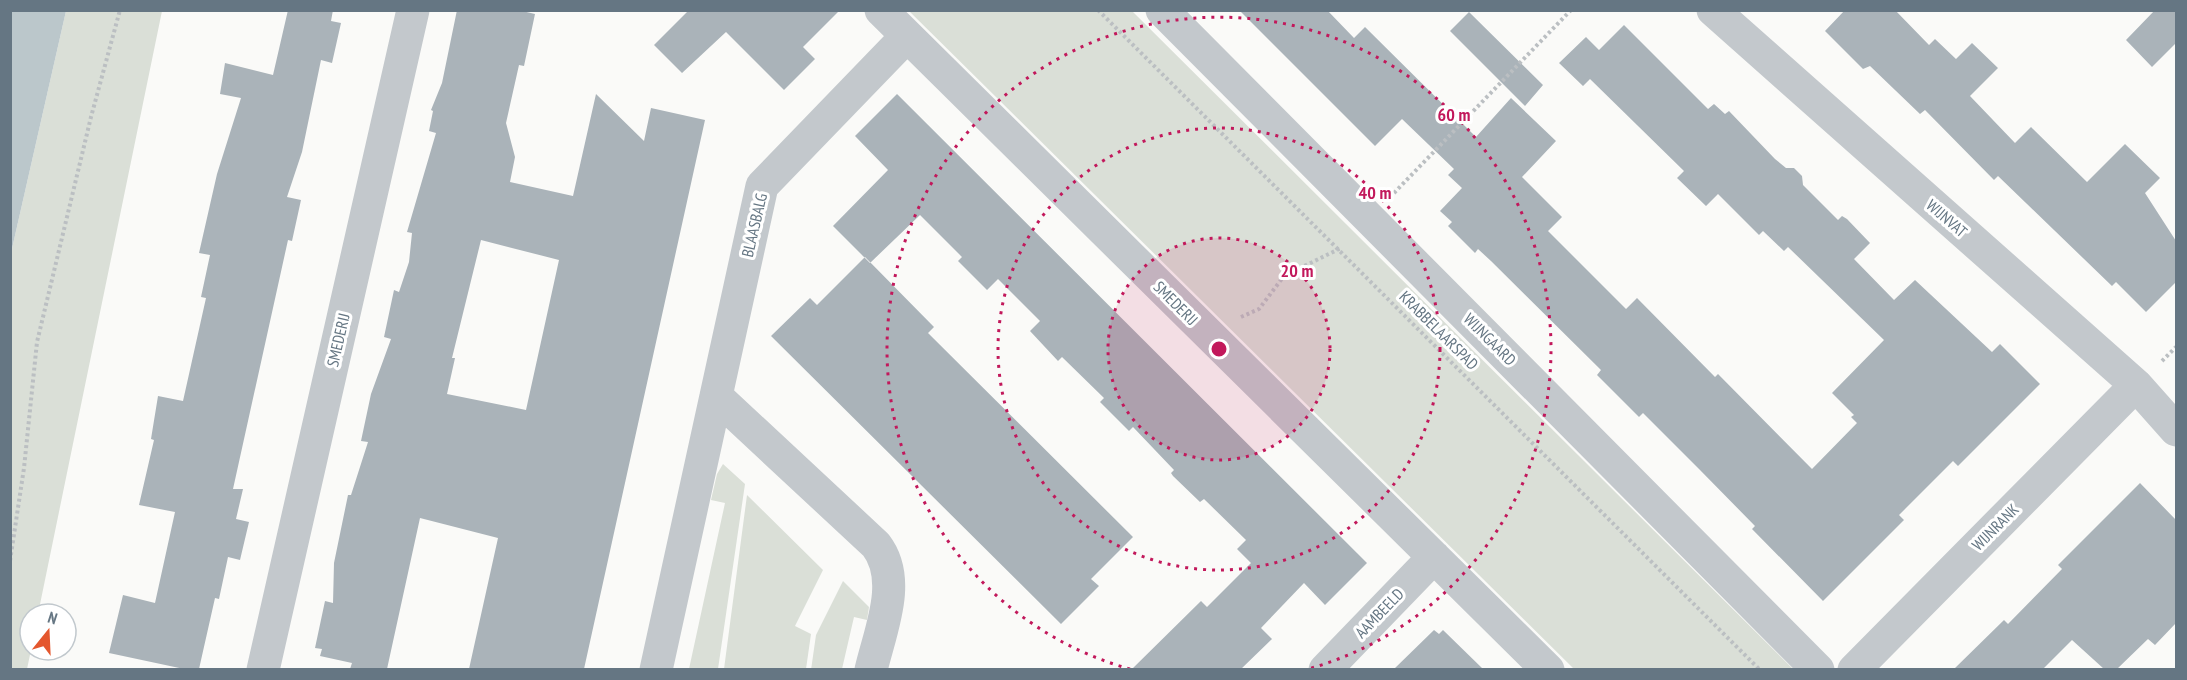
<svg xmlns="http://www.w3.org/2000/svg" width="2187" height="680" font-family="'PT Sans Narrow',sans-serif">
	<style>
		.green { fill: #dadfd7 }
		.water { fill: #bbc7cb }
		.building { fill: #aab3b9; fill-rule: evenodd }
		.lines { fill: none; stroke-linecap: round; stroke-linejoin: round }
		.path { stroke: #bbbfc2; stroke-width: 4; stroke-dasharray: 3 3; stroke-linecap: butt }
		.minor { stroke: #c3c8cc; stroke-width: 33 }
		.ring { fill: none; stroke: #c2185b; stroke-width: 3; stroke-dasharray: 3 6 }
		.labels { text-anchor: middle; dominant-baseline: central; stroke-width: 6; stroke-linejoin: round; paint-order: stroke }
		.street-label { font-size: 16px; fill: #657683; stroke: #fff }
		.centre { fill: #c2185b; stroke: #fff; stroke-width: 3 }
		.ring-label { font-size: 18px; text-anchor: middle; font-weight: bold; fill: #c2185b; stroke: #fff; stroke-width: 6; stroke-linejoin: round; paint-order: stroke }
	</style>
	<rect width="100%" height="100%" fill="#fafaf8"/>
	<!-- green -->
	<path class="green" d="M66,11H162L38,614H30L31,650L27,669L11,670V253Z
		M909,11H1132L1793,669H1574Z
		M723,464L745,484L718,669H689L725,503L711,500L717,474Z
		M747,495L823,570L795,626L811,634L806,669H724Z
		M843,581L869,607L867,620L854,617L842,669L811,670L816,635Z"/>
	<!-- water -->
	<path class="water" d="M11,10L66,11L11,253L10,11Z"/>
	<!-- building -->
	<path class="building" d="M288,10H333L331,21L341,23L332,63L321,60L302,152L287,197L301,200L292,241L288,240L233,489H243L236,519L249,522L240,560L228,557L219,599L215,598L199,669H184L109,653L123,595L155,603L175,512L139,505L154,440L151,439L158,396L183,401L206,298L201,297L210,255L199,253L217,174L241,98L220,94L225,63L273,75Z
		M457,10H518L535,14L524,66L519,65L506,123L515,157L510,182L573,196L596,94L644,141L651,108L705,120L584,669H469L498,538L420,518L387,669H350L352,663L320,656L322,649L315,648L325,601L333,603L334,563L348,495H351L368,442L361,441L371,394L391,339L384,337L394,290L399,292L409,262L412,233L407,232L436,133L429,131L433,111L431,110L442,83ZM481,240L559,260L526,410L447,394L455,358H452Z
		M689,10H840L803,47L815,59L784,90L726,32L682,73L654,45Z
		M1239,10H1327L1354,38L1365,27L1476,137L1511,98L1556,141L1522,177L1562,217L1548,231L1626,309L1637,298L1715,377L1718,374L1812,469L1857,423L1851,417L1854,415L1832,393L1884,340L1788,247L1784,251L1763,231L1759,235L1718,194L1706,206L1677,178L1684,171L1590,79L1583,86L1559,63L1586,37L1599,50L1624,25L1708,109L1714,104L1725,114L1729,111L1775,159L1786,168H1794L1802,176L1803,185L1838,220L1842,216L1847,219L1870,243L1854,259L1894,300L1915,280L1992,352L2000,344L2040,384L1958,466L1953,461L1899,515L1904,520L1823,601L1752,529L1755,526L1700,470L1643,413L1639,417L1597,375L1601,370L1491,261L1478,249L1475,253L1448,226L1452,222L1440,211L1462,188L1448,175L1454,169L1402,119L1375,146Z
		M1845,10H1895L1929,45L1935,39L1956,59L1972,43L1998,68L1970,96L2015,143L2031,127L2087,182L2125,144L2160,178L2145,193L2176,241V282L2146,312L2116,282L2112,286L1998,176L1994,180L1925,110L1920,114L1870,66L1863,69L1825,31Z
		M2155,10H2176V43L2152,67L2126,40Z
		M1469,12L1543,85L1525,106L1450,31Z
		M897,94L1367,563L1325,605L1304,583L1261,628L1272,639L1241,669H1132L1201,601L1207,607L1251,563L1237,549L1246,540L1204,499L1200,502L1173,476L1171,473L1174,470L1133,427L1129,431L1100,402L1104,398L1062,357L1058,361L1030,331L1040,321L998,279L987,290L958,261L962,257L920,215L870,263L833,226L888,170L855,136Z
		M865,257L934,327L928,333L1133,537L1091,579L1099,586L1061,624L771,336L810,298L817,305Z
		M2140,483L2176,520V623L2155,645L2148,639L2117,669H2104L2072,640L2043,669H1954L2004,620L2008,624L2062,569L2058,565Z
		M1434,630L1439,634L1443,630L1483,669H1394Z"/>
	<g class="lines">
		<!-- path -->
		<path class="path" d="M1098,10L1760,670
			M1394,193L1571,10
			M1241,317L1259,309L1284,276L1341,248
			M2162,361L2176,347
			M10,561L24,468L37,342L91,117L120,10"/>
		<!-- minor -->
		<path class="minor" d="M881,10L1548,670
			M1162,10L1818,670
			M1713,10L2136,385L2176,430
			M716,396L876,545C903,580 880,631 871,670
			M263,670L413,10
			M656,670L762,186L906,37
			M1325,670L1434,557
			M1854,670L2136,385"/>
	</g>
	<!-- distance rings -->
	<circle cx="1219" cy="349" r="111" fill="#c2185b" fill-opacity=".12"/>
	<g class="ring">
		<circle cx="1219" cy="349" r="111"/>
		<circle cx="1219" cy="349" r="221"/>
		<path d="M1130 669A332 332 0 1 1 1308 669"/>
	</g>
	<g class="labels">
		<!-- street labels -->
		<g class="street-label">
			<text transform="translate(1947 218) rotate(41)">WIJNVAT</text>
			<text transform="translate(754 225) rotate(-77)">BLAASBALG</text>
			<text transform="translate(1176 303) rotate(45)">SMEDERIJ</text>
			<text transform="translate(1439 330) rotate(45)">KRABBELAARSPAD</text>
			<text transform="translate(1490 339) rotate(45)">WIJNGAARD</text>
			<text transform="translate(338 340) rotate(-77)">SMEDERIJ</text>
			<text transform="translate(1995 527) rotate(-45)">WIJNRANK</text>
			<text transform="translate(1379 613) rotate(-46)">AAMBEELD</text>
		</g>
	</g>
	<circle cx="1219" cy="349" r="9" class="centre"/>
	<g class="ring-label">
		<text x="1454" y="121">60 m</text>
		<text x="1375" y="199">40 m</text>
		<text x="1297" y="277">20 m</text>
	</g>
	<!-- border -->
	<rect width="2187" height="680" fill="none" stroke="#657683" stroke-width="24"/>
	<!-- north arrow -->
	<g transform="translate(48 632) rotate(18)"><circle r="28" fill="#ffffff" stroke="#c1c8cd" stroke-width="1.5"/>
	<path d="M0-4.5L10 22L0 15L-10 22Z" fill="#e4572e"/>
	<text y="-9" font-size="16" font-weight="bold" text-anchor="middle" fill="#657683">N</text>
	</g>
</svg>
